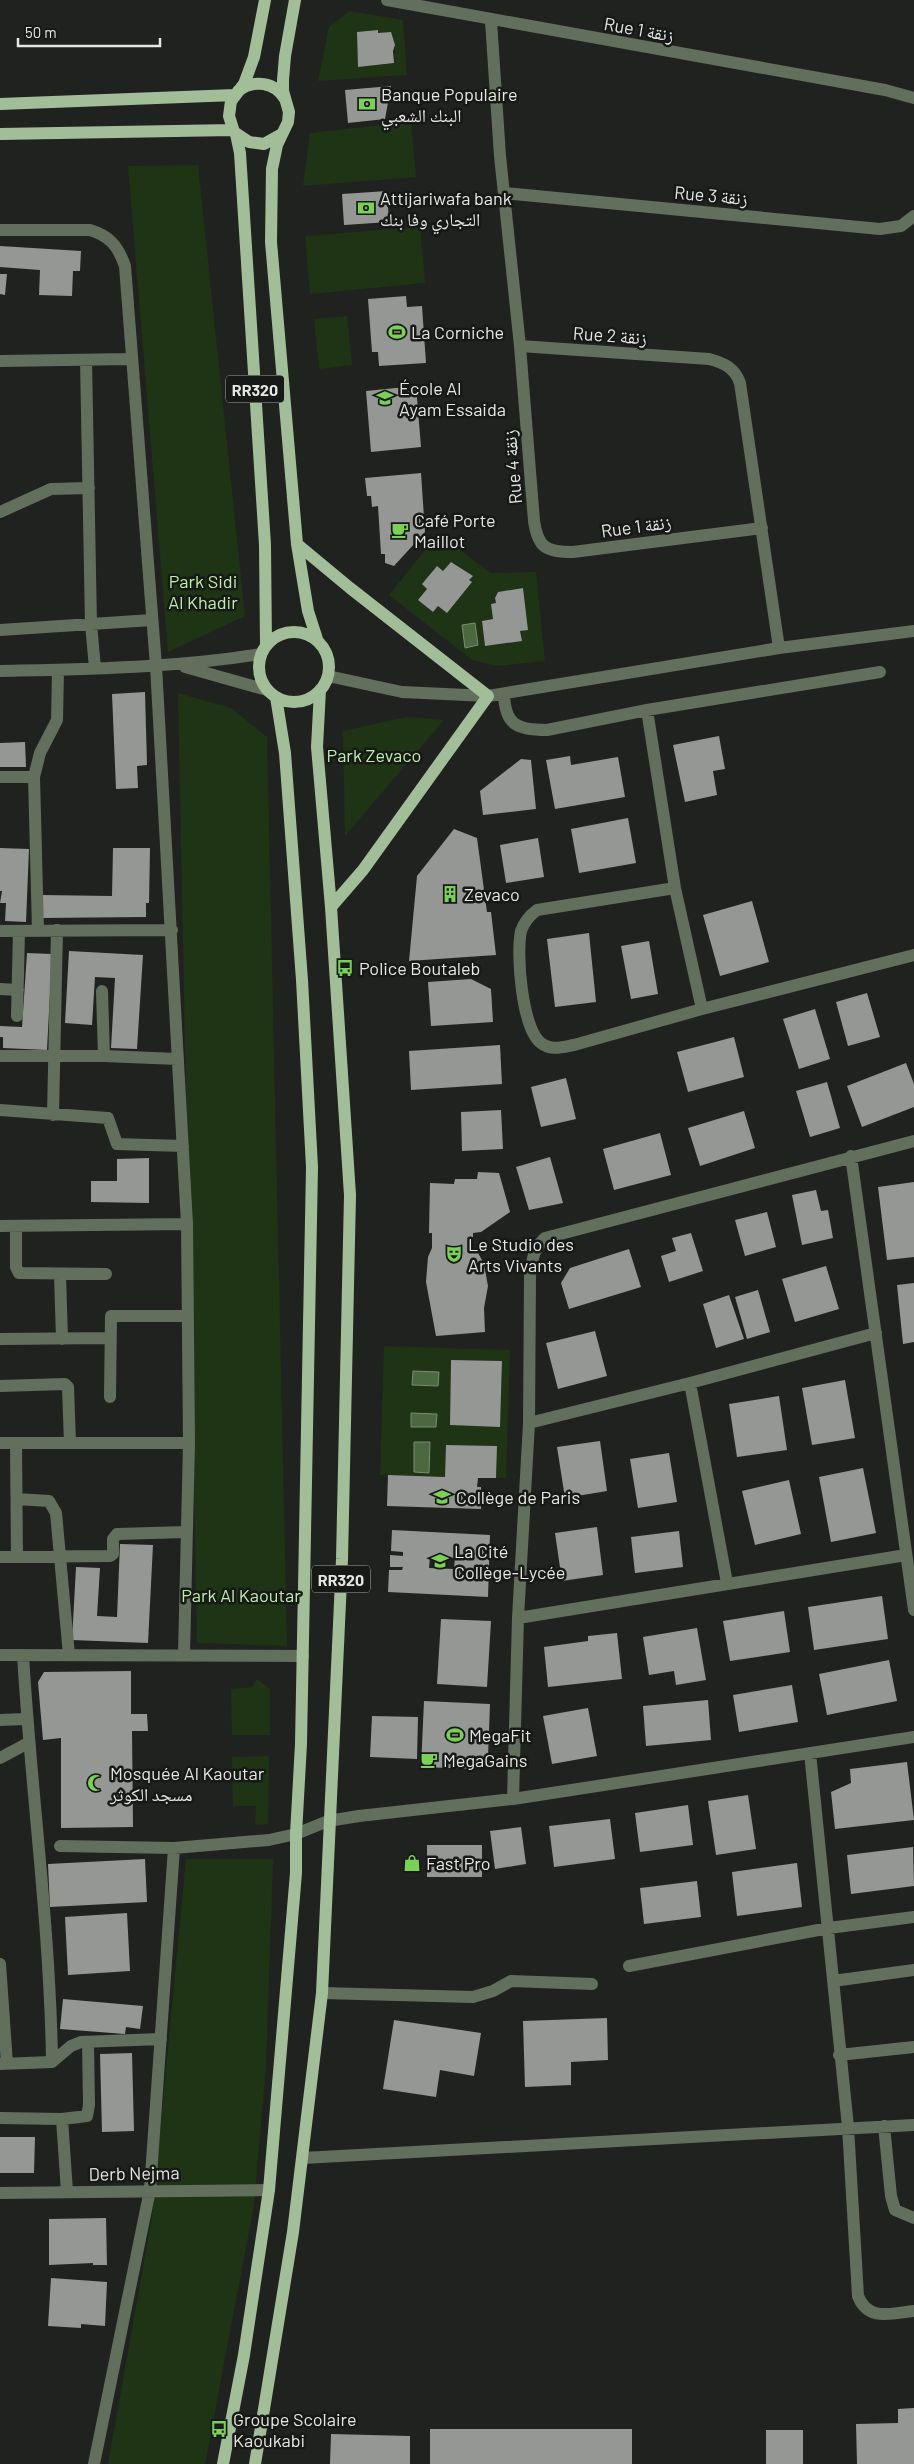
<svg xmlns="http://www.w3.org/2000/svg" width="914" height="2464" font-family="Barlow,'Noto Naskh Arabic',sans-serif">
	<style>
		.green { fill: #1e3414; fill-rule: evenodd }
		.water { fill: #4b6840; stroke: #7a8e72 }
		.building { fill: #949794; fill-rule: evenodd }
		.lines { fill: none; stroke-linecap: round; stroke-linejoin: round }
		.minor { stroke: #626f5d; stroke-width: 12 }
		.major { stroke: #a2be98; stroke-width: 12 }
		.labels { text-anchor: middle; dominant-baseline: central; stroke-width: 5; stroke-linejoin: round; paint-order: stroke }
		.shield { fill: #171916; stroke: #a8a9a7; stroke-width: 1 }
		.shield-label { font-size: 16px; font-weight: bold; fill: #e6e7e5 }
		.street-label { font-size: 18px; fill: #e6e7e5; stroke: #171916 }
		.poi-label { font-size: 18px; fill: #e6e7e5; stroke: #171916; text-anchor: start }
		.park-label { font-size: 18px; fill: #beeeac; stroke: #171916 }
	</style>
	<rect width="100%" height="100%" fill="#20221f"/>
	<!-- green -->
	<path class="green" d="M349,11L403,20L407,75L318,81L329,27ZM378,30V33L391,36L395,45L394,63L358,67L357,32Z
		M411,122L416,177L303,186L310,133Z
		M198,165L245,616L168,652L128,166Z
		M420,227L425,283L310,294L305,236Z
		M347,316L352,365L319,369L314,319Z
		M438,534L491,573L536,572L545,661L497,666L472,660L389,595ZM451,562L472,576L469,580L471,583L447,613L438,606L432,612L419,600L427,589L422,584L436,566L443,571ZM523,588L528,629L520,631L522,641L485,646L482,621L493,619L495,598L498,592Z
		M178,693L231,708L267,737L287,1646L197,1643Z
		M406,717L444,720L345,836L343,731Z
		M384,1346L510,1350L506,1478H496L497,1446L446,1445L445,1477L380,1475ZM451,1360L502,1361L500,1426L450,1425Z
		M257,1679L270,1689V1735H232L231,1689L252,1687Z
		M269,1756L268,1824L255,1825L256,1806H233L232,1757Z
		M186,1859H273L266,2066L254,2205L205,2464H108L152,2217Z"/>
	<!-- water -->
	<path class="water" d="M475,623L478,645L465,648L462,625Z
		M413,1371L439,1372L438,1386L412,1385Z
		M411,1413L437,1414L436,1427H411Z
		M414,1442H430L429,1473L414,1472Z"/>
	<!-- building -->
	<path class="building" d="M378,30V33L391,32L395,45L393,51L394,63L358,67L357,32Z
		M391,86L385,119L348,123L345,90Z
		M387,191L389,222L344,225L342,194Z
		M0,246L81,251L80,271H73L72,296L39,295L40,270L0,267Z
		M0,274H7L5,295L0,294Z
		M406,296L407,307L422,306L426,363L379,366L378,352H372L368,299Z
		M416,386L421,447L371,452L366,391Z
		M421,473L425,532L394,566L385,563V554H381L378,506L372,507L371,496H367L365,478Z
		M451,562L473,576L469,580L472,582L447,613L438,606L433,612L418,600L427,589L422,584L437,566L443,571Z
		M523,588L528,630L520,631L522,641L485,646L482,621L493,619L491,604L496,603L495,598L498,592Z
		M145,692L147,765L137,766L138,788L116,789L112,694Z
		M719,736L725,769L713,771L717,795L685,802L673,745Z
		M25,742L26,767H0V743Z
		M570,756L571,765L618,757L625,797L555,809L546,760Z
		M521,759L531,760L536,809L483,815L480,791Z
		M628,818L636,863L579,873L571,829Z
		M454,829L477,838L487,912H491L496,955L409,961L417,876Z
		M538,838L544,877L506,883L500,845Z
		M0,848L29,849L26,922L5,921L6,903H0L2,891H0Z
		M113,848H150L149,903H146V917L41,918V895L112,896Z
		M752,901L769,962L720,976L703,915Z
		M589,933L596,1002L555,1007L547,939Z
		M649,941L658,994L631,999L621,946Z
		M69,951L143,955L137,1049L111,1048L115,978L95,977L92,1025L65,1023Z
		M27,953L52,954L47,1050L3,1048V1037H0V1026L22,1027Z
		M471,979L491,989L493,1022L431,1026L428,982Z
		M867,993L880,1037L848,1046L836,1002Z
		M815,1009L830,1059L799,1069L783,1019Z
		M734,1037L744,1077L688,1092L677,1052Z
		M500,1045L502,1084L411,1090L409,1051Z
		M906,1063L914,1084V1107L862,1127L847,1086Z
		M566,1078L576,1119L541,1127L531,1087Z
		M827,1082L840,1128L810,1137L796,1091Z
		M501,1110L503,1149L462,1151L461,1112Z
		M744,1111L755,1148L700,1166L688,1128Z
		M660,1133L671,1175L614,1190L603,1149Z
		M550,1157L563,1203L529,1210L516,1167Z
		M149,1158V1203L91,1202V1181H117V1159Z
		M478,1172L499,1173L510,1212L481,1232L473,1233V1251H477L484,1264L488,1286L484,1308L485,1332L436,1336L426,1282L428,1257L432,1248V1233H429L430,1183L454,1184L455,1179H477Z
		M914,1182V1257L887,1260L878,1187Z
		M816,1190L821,1211L828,1210L833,1238L802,1245L792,1195Z
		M767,1212L776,1247L745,1256L735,1220Z
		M691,1233L703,1271L669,1282L661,1256L676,1251L672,1238Z
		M629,1249L641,1287L569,1309L561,1283L570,1268Z
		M826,1266L839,1309L795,1322L782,1279Z
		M914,1283V1342L903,1344L897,1285Z
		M758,1290L770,1332L747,1339L735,1297Z
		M729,1295L744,1339L716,1348L703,1304Z
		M595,1331L607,1376L558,1389L546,1343Z
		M451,1360L502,1361L500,1427L450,1425Z
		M845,1380L855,1438L812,1445L802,1388Z
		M779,1396L787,1450L737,1457L729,1404Z
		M600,1441L607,1491L565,1498L557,1447Z
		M446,1445L497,1446L496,1478H478L477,1487H481V1509L387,1506L388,1475L445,1477Z
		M669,1453L677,1502L638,1508L630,1459Z
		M863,1468L876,1533L831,1542L819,1477Z
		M789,1480L801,1534L755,1545L742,1491Z
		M597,1527L603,1575L562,1581L555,1533Z
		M392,1530L490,1535L488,1597L388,1592L389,1570H402L403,1567H390V1555L403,1556V1552L391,1551ZM430,1557L455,1558L454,1569L429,1568Z
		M679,1531L683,1567L635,1573L631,1537Z
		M120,1544L153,1545L148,1643L72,1640L76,1567L100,1568L97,1616L117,1617Z
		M882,1596L888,1639L814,1650L808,1607Z
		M784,1611L790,1652L730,1661L723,1621Z
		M441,1619L491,1621L487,1687L437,1684Z
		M697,1628L706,1680L676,1685L674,1671L649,1675L643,1637Z
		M617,1633L622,1679L548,1687L544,1647L588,1641V1636Z
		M889,1660L897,1701L827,1715L819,1674Z
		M131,1671V1714H147L148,1731H132L133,1827L61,1828V1738L43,1740L38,1682L44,1672Z
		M792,1685L798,1722L739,1732L733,1695Z
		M708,1700L711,1740L646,1746L643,1706Z
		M424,1701L490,1704L488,1757H486L485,1764H479V1769L421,1767Z
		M588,1708L597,1756L552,1764L543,1716Z
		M372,1716L418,1717L417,1759L370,1757Z
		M907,1762L914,1820L835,1829L831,1792L851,1783L850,1769Z
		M748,1795L756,1849L716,1855L708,1801Z
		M688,1805L693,1845L640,1852L635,1813Z
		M610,1819L615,1859L554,1867L549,1826Z
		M521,1827L526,1864L495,1869L490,1831Z
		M427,1845H482V1877H427Z
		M913,1847L914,1886L851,1894L847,1855Z
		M145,1859L147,1902L50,1907L48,1864Z
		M797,1863L802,1907L737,1916L732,1872Z
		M697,1881L701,1917L644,1924L640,1888Z
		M127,1913L130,1971L68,1975L65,1917Z
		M63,1999L143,2006L140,2029L126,2027L125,2034L60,2029Z
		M607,2018L608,2060L571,2062V2085L525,2087L523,2021Z
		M394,2020L481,2033L474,2076L440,2070L436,2097L383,2089Z
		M132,2053L134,2131L102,2132L100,2054Z
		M0,2137H35L34,2173H0Z
		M106,2218L107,2265H93V2263L49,2265V2219Z
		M51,2278L107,2282L105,2326L81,2324V2328L48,2326Z
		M914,2408V2464H857L856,2424L898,2423V2409Z
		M430,2429H632V2464H430Z
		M766,2430H803V2464H766Z
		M331,2434L410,2436V2464H330Z"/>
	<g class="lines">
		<!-- minor -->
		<path class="minor" d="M387,0L885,90L914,98
			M491,21L500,156L520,346L534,521C538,548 546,552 573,552L762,528
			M504,193L880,229L901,226L914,216
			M0,230H90C110,236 118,246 125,266L156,666L187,1224L189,1443L184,1655
			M520,346L709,359C724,363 735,368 740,383L779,648
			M86,360L91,624L95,668
			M0,361L131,359
			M0,512L51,489L89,488
			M0,630L152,620
			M185,667L267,690
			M0,671C87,669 175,668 261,654
			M328,676L402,692L488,696L779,648L914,631
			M504,694C505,725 517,730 547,730L647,710L880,672
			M647,710L675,888L702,1009
			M0,777H34
			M675,888L537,910C529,916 524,922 521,931C516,954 522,1029 541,1043C551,1051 563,1047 574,1045L702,1009L914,955
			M0,931L172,930
			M38,931L34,777L40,753L57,720L58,670
			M0,989L18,990
			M102,991L104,1056
			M17,1016L19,931
			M0,1056H104L178,1059
			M0,1110L108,1118L117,1144L183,1146
			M53,1115L57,930
			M851,1156L914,1610
			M0,1226L187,1224
			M16,1226V1267L19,1273L106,1274
			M60,1275L62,1339
			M0,1339L110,1338
			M690,1383L727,1583
			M0,1386L65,1384L68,1387L70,1443
			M110,1397L111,1316H188
			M529,1423L690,1383L876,1333
			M0,1443H189
			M16,1443L17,1557
			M17,1499L49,1501L56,1513L69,1655
			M0,1557L110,1556L113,1554V1539L117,1534L186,1532
			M518,1618L906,1555
			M0,1655L303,1656
			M23,1655C31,1791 50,1926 52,2062
			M0,1720L26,1719
			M810,1753L848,2127L858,2296C868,2322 892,2313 914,2311
			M0,1758L28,1743
			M513,1799L518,1618L529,1423L530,1276C532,1261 533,1249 545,1238L914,1141
			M60,1846L174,1848L269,1840L296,1834L328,1821L359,1816L513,1799L914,1737
			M0,1964L7,2064
			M629,1966L829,1928L914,1917
			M833,1981L914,1970
			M322,1993L473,1997L493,1991L511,1981L592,1984
			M839,2055L914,2047
			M0,2064L52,2062L71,2046L81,2042L161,2039
			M0,2118L62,2119L67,2192
			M62,2119L87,2116L89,2105L88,2042
			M884,2126L891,2196L895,2210L914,2218
			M303,2158L914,2125
			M0,2193L269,2190
			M94,2464L150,2190L174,1848"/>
		<!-- major -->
		<path class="major" d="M265,0L254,57L244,84L231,101L229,116L234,132L249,142L264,144L282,134
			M295,0L285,56L283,80V91L289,112L288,122L277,145L272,169L271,242L297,544L308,611L317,639
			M238,91C254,79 275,82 285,99
			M0,104L235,95
			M0,134L233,130
			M236,134L240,153L265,545L266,645
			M297,544L350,588L488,696L363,870L331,907
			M259 667a35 35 0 1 1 70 0a35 35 0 1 1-70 0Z
			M223,2464L244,2355L269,2190L296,1873V1834L301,1744L312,1167L302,980L285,753L276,697
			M255,2464L293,2232L322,1993L342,1559L350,1195L331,907L317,747L320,690"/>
	</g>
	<!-- icons -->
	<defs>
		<g id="bank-bare" transform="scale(1.35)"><path d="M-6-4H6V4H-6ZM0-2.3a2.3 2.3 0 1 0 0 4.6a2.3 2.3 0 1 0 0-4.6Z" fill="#7bd156" stroke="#171916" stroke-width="2.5" paint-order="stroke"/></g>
		<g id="stadium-bare" transform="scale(1.35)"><path d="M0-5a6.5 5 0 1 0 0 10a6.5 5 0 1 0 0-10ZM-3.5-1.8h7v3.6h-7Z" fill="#7bd156" stroke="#171916" stroke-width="2.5" paint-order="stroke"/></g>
		<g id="school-bare" transform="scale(1.35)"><path d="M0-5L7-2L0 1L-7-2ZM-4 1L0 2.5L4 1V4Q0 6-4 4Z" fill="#7bd156" stroke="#171916" stroke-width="2.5" paint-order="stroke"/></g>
		<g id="cafe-bare" transform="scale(1.35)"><path d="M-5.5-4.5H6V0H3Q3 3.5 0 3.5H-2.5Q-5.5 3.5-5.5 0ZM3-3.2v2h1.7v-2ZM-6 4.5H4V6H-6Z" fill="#7bd156" stroke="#171916" stroke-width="2.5" paint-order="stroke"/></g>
		<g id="building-bare" transform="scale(1.35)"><path d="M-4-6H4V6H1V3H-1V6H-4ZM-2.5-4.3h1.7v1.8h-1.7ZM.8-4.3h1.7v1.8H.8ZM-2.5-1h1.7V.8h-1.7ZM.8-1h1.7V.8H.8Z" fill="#7bd156" stroke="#171916" stroke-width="2.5" paint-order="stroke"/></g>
		<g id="bus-bare" transform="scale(1.35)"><path d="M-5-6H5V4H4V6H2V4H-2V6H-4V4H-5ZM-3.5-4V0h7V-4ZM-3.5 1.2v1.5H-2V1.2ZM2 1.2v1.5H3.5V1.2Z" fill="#7bd156" stroke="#171916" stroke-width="2.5" paint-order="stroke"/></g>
		<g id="theatre-bare" transform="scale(1.35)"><path d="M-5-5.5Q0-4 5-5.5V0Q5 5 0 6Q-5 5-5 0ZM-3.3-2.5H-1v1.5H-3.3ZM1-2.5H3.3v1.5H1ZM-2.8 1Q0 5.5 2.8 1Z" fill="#7bd156" stroke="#171916" stroke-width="2.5" paint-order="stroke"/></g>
		<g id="university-bare" transform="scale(1.35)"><path d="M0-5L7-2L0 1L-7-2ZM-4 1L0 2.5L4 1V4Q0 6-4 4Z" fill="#7bd156" stroke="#171916" stroke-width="2.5" paint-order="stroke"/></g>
		<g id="mosque-bare" transform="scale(1.35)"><path d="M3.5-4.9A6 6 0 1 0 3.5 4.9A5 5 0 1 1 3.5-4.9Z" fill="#7bd156" stroke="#171916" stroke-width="2.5" paint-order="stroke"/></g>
		<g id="shop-bare" transform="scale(1.35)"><path d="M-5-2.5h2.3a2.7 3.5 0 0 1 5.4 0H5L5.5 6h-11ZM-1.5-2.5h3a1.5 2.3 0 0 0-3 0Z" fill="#7bd156" stroke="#171916" stroke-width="2.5" paint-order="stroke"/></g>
	</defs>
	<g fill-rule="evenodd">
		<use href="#bank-bare" x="367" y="104"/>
		<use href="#bank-bare" x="366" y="208"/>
		<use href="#stadium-bare" x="397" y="332"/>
		<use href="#school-bare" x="385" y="398"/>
		<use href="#cafe-bare" x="400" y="530"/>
		<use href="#building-bare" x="450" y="894"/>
		<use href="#bus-bare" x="345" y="968"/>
		<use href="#theatre-bare" x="454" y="1254"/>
		<use href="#university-bare" x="442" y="1497"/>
		<use href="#school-bare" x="440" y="1561"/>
		<use href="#stadium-bare" x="455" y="1735"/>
		<use href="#cafe-bare" x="429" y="1760"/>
		<use href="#mosque-bare" x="96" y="1783"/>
		<use href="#shop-bare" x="412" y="1863"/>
		<use href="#bus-bare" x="219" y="2429"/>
	</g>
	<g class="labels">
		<!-- shield labels -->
		<g class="shield">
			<rect x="226" y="375.5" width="58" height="27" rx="4"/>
			<rect x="312" y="1565.5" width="58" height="27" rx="4"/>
		</g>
		<g class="shield-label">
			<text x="255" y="389">RR320</text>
			<text x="341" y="1579">RR320</text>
		</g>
		<!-- street labels -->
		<g class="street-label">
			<text transform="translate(639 29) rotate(10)">Rue 1 زنقة</text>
			<text transform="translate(711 195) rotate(5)">Rue 3 زنقة</text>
			<text transform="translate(610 335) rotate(4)">Rue 2 زنقة</text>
			<text transform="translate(512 467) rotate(-95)">Rue 4 زنقة</text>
			<text transform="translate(636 526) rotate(-8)">Rue 1 زنقة</text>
			<text transform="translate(134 2173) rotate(-1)">Derb Nejma</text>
		</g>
		<!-- poi labels -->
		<g class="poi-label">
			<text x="381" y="94">Banque Populaire<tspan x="381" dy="21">البنك الشعبي</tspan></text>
			<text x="380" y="198">Attijariwafa bank<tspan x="380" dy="21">التجاري وفا بنك</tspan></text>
			<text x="411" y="332">La Corniche</text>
			<text x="399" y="388">École Al<tspan x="399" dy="21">Ayam Essaida</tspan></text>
			<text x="414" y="520">Café Porte<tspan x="414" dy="21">Maillot</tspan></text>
			<text x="464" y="894">Zevaco</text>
			<text x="359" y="968">Police Boutaleb</text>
			<text x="468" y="1244">Le Studio des<tspan x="468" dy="21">Arts Vivants</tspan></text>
			<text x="456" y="1497">Collège de Paris</text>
			<text x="454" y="1551">La Cité<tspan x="454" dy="21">Collège-Lycée</tspan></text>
			<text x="469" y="1735">MegaFit</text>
			<text x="443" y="1760">MegaGains</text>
			<text x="110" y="1773">Mosquée Al Kaoutar<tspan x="110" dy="21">مسجد الكوثر</tspan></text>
			<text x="426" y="1863">Fast Pro</text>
			<text x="233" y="2419">Groupe Scolaire<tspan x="233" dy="21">Kaoukabi</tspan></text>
		</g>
		<!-- park labels -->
		<g class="park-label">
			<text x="203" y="581">Park Sidi<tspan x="203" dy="21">Al Khadir</tspan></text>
			<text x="374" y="755">Park Zevaco</text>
			<text x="241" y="1595">Park Al Kaoutar</text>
		</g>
	</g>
	<!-- scale -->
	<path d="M18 38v8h142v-8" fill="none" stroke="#e6e7e5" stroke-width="2.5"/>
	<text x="25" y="38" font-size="15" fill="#e6e7e5" stroke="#171916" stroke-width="4" paint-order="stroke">50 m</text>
</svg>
